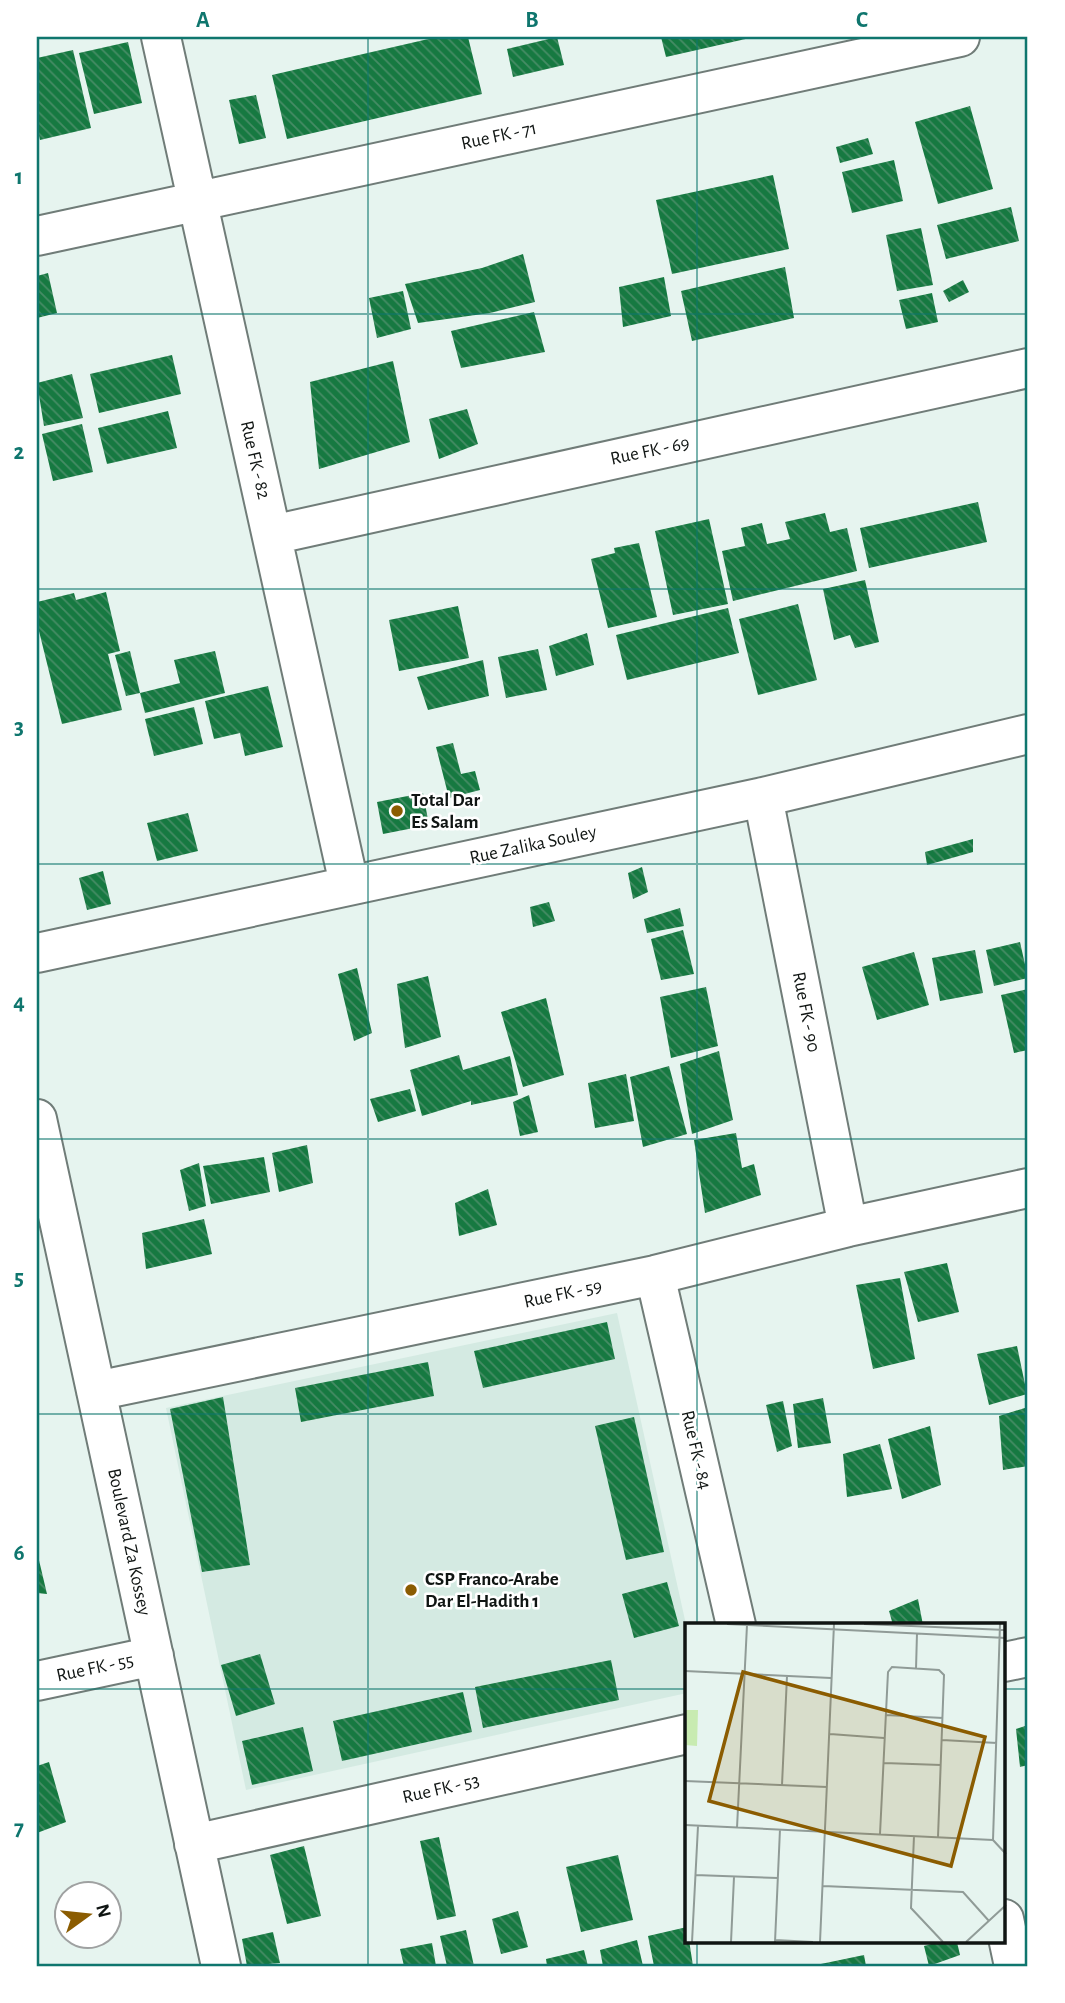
<svg xmlns="http://www.w3.org/2000/svg" width="1065" height="2003" font-family="'Alegreya Sans',sans-serif">
	<style>
		.built { fill: #d4eae2 }
		.building { fill: url(#building-back-hatch) }
		.lines { fill: none; stroke-linecap: round; stroke-linejoin: round }
		.minor-casing { stroke: #707c78; stroke-width: 42 }
		.minor { stroke: #fff; stroke-width: 38 }
		.grid { fill: none; stroke: #0f766e; stroke-width: 2; stroke-opacity: 0.55 }
		.poi-dot { fill: #8b5c01; stroke: #fff; stroke-width: 2.5 }
		.labels { text-anchor: middle; dominant-baseline: central; stroke-width: 5; stroke-linejoin: round; paint-order: stroke }
		.street-label { font-size: 19px; fill: #101513; stroke: #fff }
		.poi-label { font-size: 19px; font-weight: bold; fill: #101513; stroke: #fff; text-anchor: start }
		.inset-road { fill: none; stroke: #909b97; stroke-width: 2 }
		.view { fill: #8b5c01; fill-opacity: 0.15; stroke: #8b5c01; stroke-width: 3.5 }
		.inset-edge { fill: none; stroke: #101513; stroke-width: 3.5 }
		.neatline { fill: none; stroke: #0f766e; stroke-width: 2.5 }
		.grid-label { font-size: 23px; text-anchor: middle; font-weight: bold; fill: #0f766e }
	</style>
	<defs>
		<pattern id="building-back-hatch" width="6" height="6" patternUnits="userSpaceOnUse" patternTransform="scale(1.75)"><rect width="6" height="6" fill="#167941"/><path d="M-1 5l2 2M0 0l6 6M5-1l2 2" fill="none" stroke="#468c65"/></pattern>
	</defs>
	<rect width="100%" height="100%" fill="#e6f4ef"/>
	<!-- built -->
	<path class="built" d="M617,1313L687,1629V1693L246,1790L166,1408Z"/>
	<!-- building -->
	<path class="building" d="M437,37H468L482,94L287,139L272,75Z
		M557,37L564,65L513,77L507,49Z
		M661,37H750V38L666,57Z
		M128,42L142,103L94,114L79,53Z
		M73,50L91,128L40,140L37,127V58Z
		M256,95L266,138L239,144L229,100Z
		M970,106L993,189L938,204L915,122Z
		M868,138L873,154L840,163L836,147Z
		M894,160L903,201L852,213L842,172Z
		M773,175L789,249L672,274L656,200Z
		M1011,207L1019,241L946,259L937,225Z
		M921,228L933,285L897,291L886,235Z
		M523,254L535,302L490,313L418,323L405,284L482,268Z
		M785,267L794,318L692,341L681,291Z
		M48,273L57,313L37,318V276Z
		M664,277L671,316L623,327L619,287Z
		M963,280L969,292L949,302L943,291Z
		M403,291L411,329L377,338L369,298Z
		M932,293L938,322L906,329L899,300Z
		M534,312L545,352L461,368L451,331Z
		M172,355L181,394L99,413L90,374Z
		M393,361L410,442L319,469L310,382Z
		M72,374L83,418L44,426L37,383Z
		M467,409L478,444L439,459L429,419Z
		M168,411L177,448L107,464L98,428Z
		M82,424L93,472L53,481L42,434Z
		M978,502L987,542L869,568L860,528Z
		M825,513L830,532L847,528L857,571L733,601L722,551L745,546L741,528L762,523L767,544L790,539L785,522Z
		M709,519L728,604L673,615L655,531Z
		M639,543L657,617L608,628L591,559L615,553L614,548Z
		M865,580L879,642L855,648L850,635L834,640L823,589Z
		M106,592L120,651L108,654L122,710L62,724L37,623V602L74,593L76,600Z
		M798,604L817,680L758,695L739,619Z
		M458,606L469,658L399,671L389,620Z
		M728,608L739,653L627,680L616,635Z
		M587,633L594,665L556,676L549,646Z
		M538,649L547,690L506,698L498,657Z
		M130,651L140,693L126,696L115,655Z
		M215,651L225,693L145,713L140,693L180,683L174,660Z
		M483,660L489,696L428,710L417,677Z
		M268,686L283,747L245,756L240,733L214,739L205,701Z
		M194,707L203,744L154,756L145,719Z
		M453,743L461,774L475,771L480,790L449,798L436,747Z
		M423,793L429,825L383,834L377,802Z
		M188,813L198,851L157,861L147,823Z
		M973,839V852L927,865L925,852Z
		M642,867L648,892L633,899L628,873Z
		M103,871L111,904L87,910L79,878Z
		M549,902L555,921L533,927L530,907Z
		M680,908L684,926L647,933L644,919Z
		M683,930L694,974L661,980L651,939Z
		M1020,942L1028,978L994,986L986,950Z
		M975,950L983,993L940,1001L932,958Z
		M914,952L929,1005L877,1020L862,967Z
		M357,968L372,1033L354,1041L338,974Z
		M428,976L441,1037L405,1048L397,984Z
		M706,987L718,1046L671,1058L660,997Z
		M1028,989V1050L1014,1053L1001,995Z
		M546,998L564,1075L523,1087L501,1012Z
		M719,1051L733,1120L692,1134L680,1064Z
		M459,1055L463,1070L510,1056L518,1095L471,1105V1101L422,1116L410,1070Z
		M669,1066L687,1134L643,1147L630,1077Z
		M626,1074L634,1121L595,1128L588,1083Z
		M410,1089L416,1111L378,1122L370,1099Z
		M529,1095L538,1132L520,1136L513,1102Z
		M736,1133L742,1168L754,1164L761,1195L705,1213L694,1140Z
		M307,1145L313,1183L279,1192L272,1153Z
		M264,1157L270,1192L211,1204L203,1166Z
		M199,1163L206,1206L189,1211L180,1170Z
		M488,1189L497,1225L459,1236L455,1203Z
		M204,1219L212,1254L146,1269L142,1233Z
		M947,1263L959,1312L918,1322L904,1272Z
		M900,1278L915,1359L873,1369L856,1285Z
		M607,1322L615,1359L483,1388L474,1351Z
		M1017,1346L1027,1394L989,1405L977,1354Z
		M428,1362L434,1396L301,1422L295,1388Z
		M223,1397L250,1565L202,1572L170,1409Z
		M823,1398L831,1443L798,1448L793,1404Z
		M783,1401L792,1446L777,1452L766,1405Z
		M1028,1407V1466L1003,1470L999,1416Z
		M634,1417L664,1552L626,1560L595,1426Z
		M930,1426L941,1485L902,1499L888,1439Z
		M880,1444L892,1489L847,1497L843,1454Z
		M38,1556L47,1594L37,1593Z
		M667,1582L679,1626L634,1638L622,1594Z
		M918,1599L923,1625H893L889,1611Z
		M260,1654L275,1704L236,1716L221,1665Z
		M611,1660L619,1700L483,1728L475,1687Z
		M463,1692L472,1732L342,1761L333,1721Z
		M1028,1725V1765L1020,1767L1016,1729Z
		M303,1727L313,1771L252,1785L242,1741Z
		M49,1762L66,1822L37,1833V1766Z
		M439,1837L456,1916L437,1920L420,1841Z
		M304,1846L321,1916L287,1924L270,1855Z
		M618,1855L633,1920L581,1932L566,1867Z
		M518,1911L528,1947L501,1954L492,1919Z
		M687,1927L693,1966H654L648,1936Z
		M466,1930L474,1966H447L440,1936Z
		M273,1932L280,1963L247,1966L242,1939Z
		M637,1940L643,1966H603L600,1950Z
		M938,1942H957L960,1955L929,1966L924,1946Z
		M432,1943L436,1966H404L400,1949Z
		M584,1950L588,1966H547L546,1959Z
		M864,1955L866,1966H816V1965Z"/>
	<g class="lines">
		<!-- minor casing -->
		<g class="minor-casing">
			<path id="minor" d="M161,37L349,884
				M37,236L960,37
				M272,535L1028,368
				M763,797L848,1227
				M37,953L763,797L1028,734
				M37,1119L221,1966
				M655,1275L736,1625
				M96,1391L655,1275L848,1227L1028,1188
				M1004,1662L1028,1657
				M37,1681L154,1656
				M194,1844L687,1734
				M1004,1919L1014,1966"/>
		</g>
		<!-- minor -->
		<use href="#minor" class="minor"/>
	</g>
	<!-- grid -->
	<path class="grid" d="M368,37V1966M697,37V1625M37,314H1028M37,589H1028M37,864H1028M37,1139H1028M37,1414H1028M37,1689H687M1004,1689H1028M697,1942V1966"/>
	<!-- markers -->
	<g class="poi-dot">
		<circle cx="397" cy="811" r="7"/>
		<circle cx="411" cy="1590" r="7"/>
	</g>
	<g class="labels">
		<!-- street labels -->
		<g class="street-label">
			<text transform="translate(499 136) rotate(-12)">Rue FK - 71</text>
			<text transform="translate(650 451) rotate(-12)">Rue FK - 69</text>
			<text transform="translate(255 460) rotate(77)">Rue FK - 82</text>
			<text transform="translate(533 845) rotate(-12)">Rue Zalika Souley</text>
			<text transform="translate(806 1012) rotate(79)">Rue FK - 90</text>
			<text transform="translate(563 1294) rotate(-12)">Rue FK - 59</text>
			<text transform="translate(696 1450) rotate(77)">Rue FK - 84</text>
			<text transform="translate(129 1542) rotate(78)">Boulevard Za Kossey</text>
			<text transform="translate(95 1668) rotate(-12)">Rue FK - 55</text>
			<text transform="translate(441 1789) rotate(-13)">Rue FK - 53</text>
		</g>
		<!-- poi labels -->
		<g class="poi-label">
			<text x="411" y="800">Total Dar<tspan x="411" dy="22">Es Salam</tspan></text>
			<text x="425" y="1579">CSP Franco-Arabe<tspan x="425" dy="22">Dar El-Hadith 1</tspan></text>
		</g>
	</g>
	<!-- overview -->
	<g transform="translate(685 1623)">
		<rect width="320" height="320" fill="#e6f4ef"/>
		<path d="M0,87H13L12,123L0,122Z" fill="#c8ebb1"/>
		<path class="inset-road" d="M42,1L321,15M179,1L321,7M315,1L308,217L321,231M231,46L232,10M0,48L146,55M201,92L258,95M145,111L199,115M257,117L312,120M199,140L256,142M0,158L142,164M97,162L102,53M0,202L308,217M52,205L62,2M195,211L203,49L207,44L254,47L259,52L253,214M229,213L226,285L258,319M10,252L93,255M138,263L278,269L304,298M90,317L128,319M7,319L13,203M46,319L49,254M90,319L95,206M135,319L149,1M281,319L321,282"/>
		<path class="view" d="M58,49L300,114L266,243L24,178Z"/>
		<rect width="320" height="320" class="inset-edge"/>
	</g>
	<!-- border -->
	<rect width="1065" height="2003" fill="none" stroke="#ffffff" stroke-width="77"/>
	<!-- north arrow -->
	<g transform="translate(88 1915) rotate(75)"><circle r="33" fill="#ffffff" stroke="#9fa1a1" stroke-width="2"/>
	<path d="M0-5L12 26L0 18L-12 26Z" fill="#8b5c01"/>
	<text y="-10" font-size="19" font-weight="bold" text-anchor="middle" fill="#101513">N</text>
	</g>
	<rect x="38" y="38" width="988" height="1927" class="neatline"/>
	<g class="grid-label">
		<text x="203" y="27">A</text>
		<text x="532" y="27">B</text>
		<text x="862" y="27">C</text>
		<text x="19" y="184">1</text>
		<text x="19" y="459">2</text>
		<text x="19" y="734">3</text>
		<text x="19" y="1009">4</text>
		<text x="19" y="1285">5</text>
		<text x="19" y="1560">6</text>
		<text x="19" y="1835">7</text>
	</g>
</svg>
